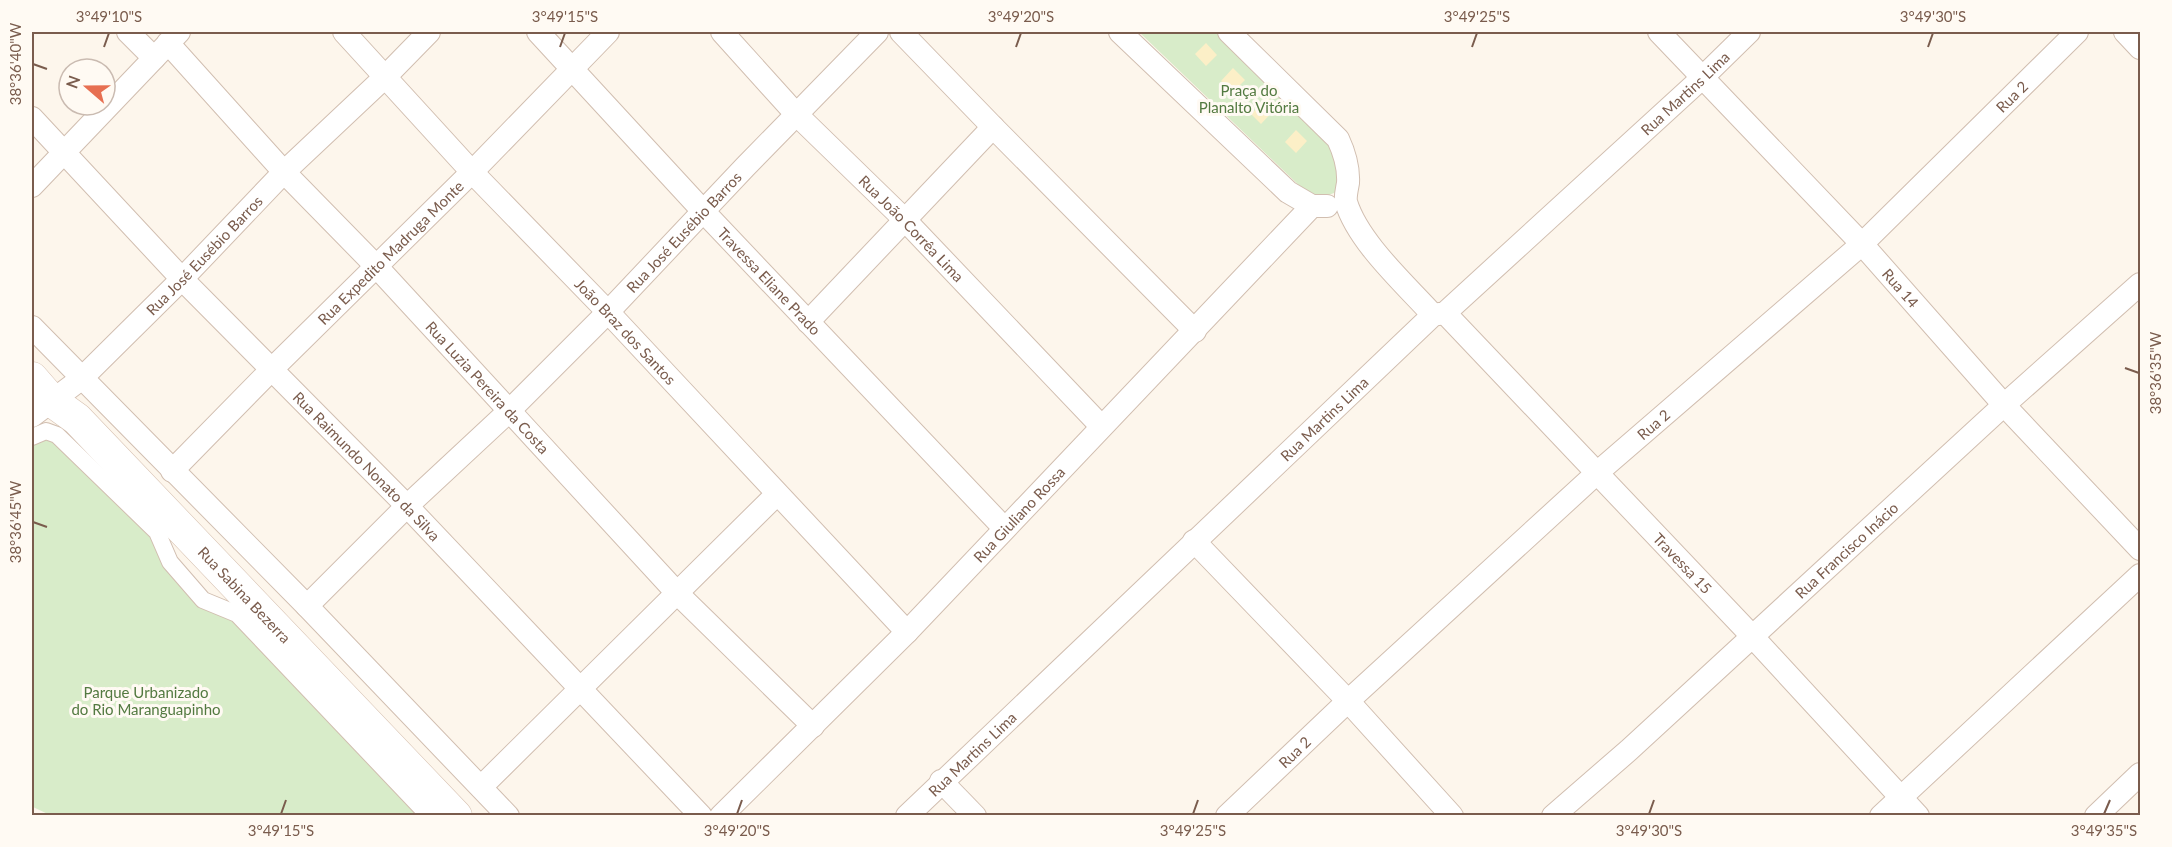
<svg xmlns="http://www.w3.org/2000/svg" width="2172" height="847" font-family="Lato,sans-serif">
	<style>
		.green { fill: #d8ecc9 }
		.sand { fill: #fcefc7 }
		.lines { fill: none; stroke-linecap: round; stroke-linejoin: round }
		.pedestrian-casing { stroke: #d1beb0; stroke-width: 18 }
		.minor-casing { stroke: #d1beb0; stroke-width: 24 }
		.secondary-casing { stroke: #d6c0b0; stroke-width: 33 }
		.pedestrian { stroke: #fff; stroke-width: 16 }
		.minor { stroke: #fff; stroke-width: 22 }
		.secondary { stroke: #fff; stroke-width: 32 }
		.ticks { fill: none; stroke: #7a5c4d; stroke-width: 2 }
		.labels { text-anchor: middle; dominant-baseline: central; stroke-width: 6; stroke-linejoin: round; paint-order: stroke }
		.park-label { font-size: 15px; fill: #537a41; stroke: #fffaf3 }
		.street-label { font-size: 15px; fill: #7a5c4d; stroke: #fffaf3 }
		.neatline { fill: none; stroke: #7a5c4d; stroke-width: 2 }
		.ticks-label { font-size: 15px; text-anchor: middle; fill: #7a5c4d }
	</style>
	<rect width="100%" height="100%" fill="#fdf6ec"/>
	<!-- green -->
	<path class="green" d="M1139,32H1219L1337,152L1340,190C1328,197 1318,197 1306,192Z
		M46,431L157,532L203,600L237,614L429,815L52,816L33,807L32,437Z"/>
	<!-- sand -->
	<path class="sand" d="M1206,43L1217,55L1206,66L1195,54Z
		M1233,68L1245,80L1233,92L1221,81Z
		M1268,98L1277,107L1261,124L1251,114Z
		M1296,130L1307,141L1296,153L1285,142Z"/>
	<g class="lines">
		<!-- pedestrian casing -->
		<g class="pedestrian-casing">
			<path id="pedestrian" d="M32,437L46,431L57,435L157,532L170,562L203,600L237,614L429,816"/>
		</g>
		<!-- minor casing -->
		<g class="minor-casing">
			<g id="minor">
				<path d="M128,32L154,58"/>
				<path id="s1" d="M344,32L472,172L608,312L907,632"/>
				<path id="s2" d="M538,32L703,211L1004,528"/>
				<path id="s3" d="M722,32L796,114L904,219L1101,426"/>
				<path d="M901,32L993,127L1195,331"/>
				<path d="M1120,32L1288,192L1312,206H1327"/>
				<path d="M1229,32L1338,139C1345,154 1349,167 1348,183C1347,189 1345,196 1346,202C1358,242 1405,284 1433,315"/>
				<path id="s4" d="M1659,32L1862,244L2004,405L2140,549"/>
				<path d="M2125,32L2140,48"/>
				<path id="s5" d="M168,43L284,172L376,266L678,594L813,726"/>
				<path id="s6" d="M32,118L182,279L407,506L701,816"/>
				<path d="M32,186L179,32"/>
				<path id="s7" d="M1445,313L1752,636L1918,816"/>
				<path d="M808,322L993,127"/>
				<path d="M32,327L307,606L508,816"/>
				<path id="s8" d="M32,416L81,379L182,279L284,172L385,77L429,32"/>
				<path id="s9" d="M172,471L271,370L472,172L608,32"/>
				<path d="M1194,541L1348,701L1452,816"/>
				<path id="s10" d="M307,606L407,506L508,412L608,312L745,167L877,32"/>
				<path d="M941,781L975,816"/>
				<path d="M481,787L777,494"/>
				<path id="s11" d="M721,816L907,632L1312,206"/>
				<path id="s12" d="M907,816L1433,315L1445,313L1702,78L1749,32"/>
				<path id="s13" d="M1227,816L1348,701L1598,472L1862,244L2077,32"/>
				<path id="s14" d="M1553,816L1629,750L2004,405L2140,284"/>
				<path d="M1881,816L2140,575"/>
				<path d="M2096,816L2140,774"/>
			</g>
		</g>
		<!-- secondary casing -->
		<g class="secondary-casing">
			<g id="secondary">
				<path id="s15" d="M32,378L52,401L77,419L456,816"/>
			</g>
		</g>
		<!-- pedestrian -->
		<use href="#pedestrian" class="pedestrian"/>
		<!-- minor -->
		<use href="#minor" class="minor"/>
		<!-- secondary -->
		<use href="#secondary" class="secondary"/>
	</g>
	<!-- ticks -->
	<path class="ticks" d="M104,47L109,33M560,47L565,33M1016,47L1021,33M1472,47L1477,33M1928,47L1933,33M33,64L47,69M2125,368L2139,373M33,522L47,527M281,814L286,800M737,814L742,800M1193,814L1198,800M1649,814L1654,800M2104,814L2110,800"/>
	<g class="labels">
		<!-- park labels -->
		<g class="park-label">
			<text x="1249" y="90">Praça do<tspan x="1249" dy="17">Planalto Vitória</tspan></text>
			<text x="146" y="692">Parque Urbanizado<tspan x="146" dy="17">do Rio Maranguapinho</tspan></text>
		</g>
		<!-- street labels -->
		<g class="street-label">
			<text stroke="none"><textPath href="#s12" startOffset="1064">Rua Martins Lima</textPath></text>
			<text stroke="none"><textPath href="#s13" startOffset="1065">Rua 2</textPath></text>
			<text stroke="none"><textPath href="#s3" startOffset="273">Rua João Corrêa Lima</textPath></text>
			<text stroke="none"><textPath href="#s10" startOffset="531">Rua José Eusébio Barros</textPath></text>
			<text stroke="none"><textPath href="#s9" startOffset="309">Rua Expedito Madruga Monte</textPath></text>
			<text stroke="none"><textPath href="#s8" startOffset="236">Rua José Eusébio Barros</textPath></text>
			<text stroke="none"><textPath href="#s2" startOffset="340">Travessa Eliane Prado</textPath></text>
			<text stroke="none"><textPath href="#s4" startOffset="352">Rua 14</textPath></text>
			<text stroke="none"><textPath href="#s1" startOffset="411">João Braz dos Santos</textPath></text>
			<text stroke="none"><textPath href="#s5" startOffset="470">Rua Luzia Pereira da Costa</textPath></text>
			<text stroke="none"><textPath href="#s12" startOffset="576">Rua Martins Lima</textPath></text>
			<text stroke="none"><textPath href="#s13" startOffset="579">Rua 2</textPath></text>
			<text stroke="none"><textPath href="#s6" startOffset="483">Rua Raimundo Nonato da Silva</textPath></text>
			<text stroke="none"><textPath href="#s11" startOffset="424">Rua Giuliano Rossa</textPath></text>
			<text stroke="none"><textPath href="#s14" startOffset="396">Rua Francisco Inácio</textPath></text>
			<text stroke="none"><textPath href="#s7" startOffset="345">Travessa 15</textPath></text>
			<text stroke="none"><textPath href="#s15" startOffset="304">Rua Sabina Bezerra</textPath></text>
			<text stroke="none"><textPath href="#s13" startOffset="93">Rua 2</textPath></text>
			<text stroke="none"><textPath href="#s12" startOffset="90">Rua Martins Lima</textPath></text>
		</g>
	</g>
	<!-- border -->
	<rect width="2172" height="847" fill="none" stroke="#fffaf3" stroke-width="66"/>
	<!-- north arrow -->
	<g transform="translate(87 87) rotate(290)"><circle r="28" fill="#fffaf3" stroke="#cabbb1" stroke-width="1.5"/>
	<path d="M0-4.5L10 22L0 15L-10 22Z" fill="#e76f51"/>
	<text y="-9" font-size="16" font-weight="bold" text-anchor="middle" fill="#7a5c4d">N</text>
	</g>
	<rect x="33" y="33" width="2106" height="781" class="neatline"/>
	<g class="ticks-label">
		<text x="109" y="22">3°49'10"S</text>
		<text x="565" y="22">3°49'15"S</text>
		<text x="1021" y="22">3°49'20"S</text>
		<text x="1477" y="22">3°49'25"S</text>
		<text x="1933" y="22">3°49'30"S</text>
		<text transform="translate(16 64) rotate(-90)" y="5">38°36'40"W</text>
		<text transform="translate(2156 373) rotate(-90)" y="5">38°36'35"W</text>
		<text transform="translate(16 522) rotate(-90)" y="5">38°36'45"W</text>
		<text x="281" y="836">3°49'15"S</text>
		<text x="737" y="836">3°49'20"S</text>
		<text x="1193" y="836">3°49'25"S</text>
		<text x="1649" y="836">3°49'30"S</text>
		<text x="2104" y="836">3°49'35"S</text>
	</g>
</svg>
